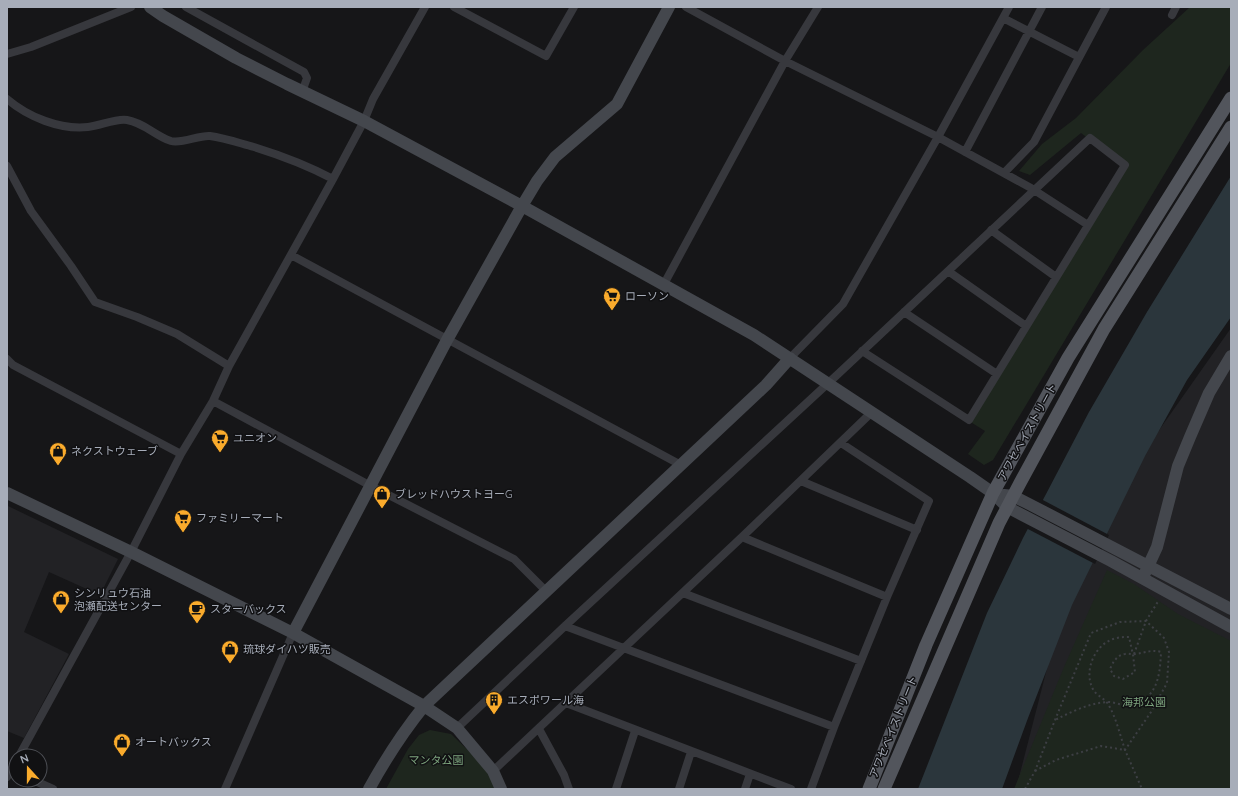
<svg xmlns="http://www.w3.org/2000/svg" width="1238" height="796" font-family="Quicksand,'Noto Sans JP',sans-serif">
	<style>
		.built { fill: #222225 }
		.green { fill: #1e261e }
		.water { fill: #2b363c }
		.pier { fill: #161618 }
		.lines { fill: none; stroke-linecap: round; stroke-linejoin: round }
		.path { stroke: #3d3f44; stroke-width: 2; stroke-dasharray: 2 3; stroke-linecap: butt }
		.street { stroke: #37383d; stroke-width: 8 }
		.secondary { stroke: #44474d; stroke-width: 12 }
		.primary { stroke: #52555c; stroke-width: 13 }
		.labels { text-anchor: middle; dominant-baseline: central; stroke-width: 3; stroke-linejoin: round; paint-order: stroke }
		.poi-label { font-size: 11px; fill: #a7adb9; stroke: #111113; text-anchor: start }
		.street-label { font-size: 11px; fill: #a7adb9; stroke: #111113 }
		.park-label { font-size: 11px; fill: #7da47e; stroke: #111113 }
	</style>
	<rect width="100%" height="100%" fill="#161618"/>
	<!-- built -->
	<path class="built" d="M1231,328V789H1016L1079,544Z
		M8,506L118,559L100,595L49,572L24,632L69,654L24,738L7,731V510Z"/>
	<!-- green -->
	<path class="green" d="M1190,7H1231V63L993,460L984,465L968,454L985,431L969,421L1126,167L1081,133L1030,175L1019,171L1042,144L1076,118L1143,50Z
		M1107,570L1134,584L1178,614L1231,641V789H1014L1064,667Z
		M430,730L451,734L478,760L490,776L496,789H386L408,749L419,735Z"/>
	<!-- water -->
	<path class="water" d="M1231,176V317L1187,380L1145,456L1072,605L1028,718L1002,789H918L987,613L1023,538L1089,412L1147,312Z"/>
	<!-- pier -->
	<path class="pier" d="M1041,499L1109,535L1095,564L1026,528Z"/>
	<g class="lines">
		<!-- path -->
		<path class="path" d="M1134,654L1146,621L1159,600
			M1035,771L1056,760L1101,746L1125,750C1120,735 1116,717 1108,704C1105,699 1098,696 1094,691C1082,672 1095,642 1117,638C1121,637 1125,637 1129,637L1133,655L1135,672L1123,679L1114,676L1110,669C1113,662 1117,655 1125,654C1129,653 1132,655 1135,654C1145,653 1151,649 1161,652C1160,677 1157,702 1126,705C1120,705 1114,702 1108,702C1089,703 1071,712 1055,720
			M1025,789L1035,771L1055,720L1091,633L1120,622L1146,621L1164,638L1169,652L1167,683L1151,712L1125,750L1142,789"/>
		<!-- street -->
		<path class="street" d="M186,7L304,72L307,78L302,92
			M454,7L546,56L574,7
			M686,7L785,61L938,137L1031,188L1088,225
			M1172,15L1176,7
			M1003,18L1079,57
			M7,54L31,47L131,7
			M7,99C28,117 60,130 88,127C100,126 116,118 127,120C145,123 155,136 171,141C182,144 199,135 210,136C225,138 239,143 254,147C283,156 307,165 333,179
			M965,152L1042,7
			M7,166L31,211L71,266L95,302L137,317L177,334L229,366
			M1004,173L1034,142L1106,7
			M991,230L1056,277
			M291,255L681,465
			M948,271L1026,326
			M664,284L785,61L818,7
			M904,312L997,374
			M790,358L843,304L938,137L1009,7
			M7,359L13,365L181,454
			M213,401L371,486L514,559L546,591
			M801,481L917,530
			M742,537L887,597
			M683,593L861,661
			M565,626L834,727
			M566,703L791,789
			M457,728L565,626L837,375C921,296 1006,217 1090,138L1125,165L969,420L862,351
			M539,729L564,775L569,789
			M19,756L131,552L181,454L213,401L229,366L333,179L364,121L373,99L425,7
			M493,771L742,537L872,412
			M7,777L16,761
			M33,780L53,789
			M225,789L293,633
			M616,789L635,731
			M679,789L691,752
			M745,789L750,774
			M811,789L834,727L887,597L929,501L841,443"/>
		<!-- secondary -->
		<path class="secondary" d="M150,7L163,16L236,58L287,84L364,121L522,206L754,335L970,477L993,493L1007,507L1111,561L1231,627
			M7,493L131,552L293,633L424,706L457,728L493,771L501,789
			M1004,495L1013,496L1027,503L1231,609
			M1145,573L1157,547L1178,466L1190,437L1209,393L1231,356
			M293,633L447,340L522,206L537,181L555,157L617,104L669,7
			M369,789C385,760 403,732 424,706L766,385L790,358"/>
		<!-- primary -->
		<path class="primary" d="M869,789L926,645L993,493L1068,358L1231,98
			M884,789L999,523L1020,483L1104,329L1231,127"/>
	</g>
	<!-- icons -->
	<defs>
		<g id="supermarket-pin" transform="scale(0.9)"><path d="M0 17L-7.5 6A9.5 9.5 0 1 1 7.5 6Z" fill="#faab2c" stroke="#111113"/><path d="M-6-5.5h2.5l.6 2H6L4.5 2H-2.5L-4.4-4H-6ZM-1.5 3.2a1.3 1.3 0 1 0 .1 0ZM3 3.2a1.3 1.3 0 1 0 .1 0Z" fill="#111"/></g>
		<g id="shop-pin" transform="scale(0.9)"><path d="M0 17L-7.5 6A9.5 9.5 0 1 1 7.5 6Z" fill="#faab2c" stroke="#111113"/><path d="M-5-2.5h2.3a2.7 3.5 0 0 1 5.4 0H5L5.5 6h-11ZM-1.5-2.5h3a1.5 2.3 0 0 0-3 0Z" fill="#111"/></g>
		<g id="cafe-pin" transform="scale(0.9)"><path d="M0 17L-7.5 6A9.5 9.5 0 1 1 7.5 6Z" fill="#faab2c" stroke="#111113"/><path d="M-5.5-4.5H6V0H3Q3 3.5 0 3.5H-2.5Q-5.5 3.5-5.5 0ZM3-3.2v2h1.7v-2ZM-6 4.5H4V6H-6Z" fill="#111"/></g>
		<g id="building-pin" transform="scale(0.9)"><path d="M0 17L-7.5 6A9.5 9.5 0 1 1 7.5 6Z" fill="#faab2c" stroke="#111113"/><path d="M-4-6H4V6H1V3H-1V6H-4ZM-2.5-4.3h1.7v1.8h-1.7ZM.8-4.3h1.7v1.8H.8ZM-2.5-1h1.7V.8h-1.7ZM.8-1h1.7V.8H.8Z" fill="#111"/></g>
	</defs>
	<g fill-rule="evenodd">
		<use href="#supermarket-pin" x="612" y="296"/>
		<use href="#supermarket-pin" x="220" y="438"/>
		<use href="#shop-pin" x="58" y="451"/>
		<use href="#shop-pin" x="382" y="494"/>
		<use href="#supermarket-pin" x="183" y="518"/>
		<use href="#shop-pin" x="61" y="599"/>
		<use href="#cafe-pin" x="197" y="609"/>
		<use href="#shop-pin" x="230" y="649"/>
		<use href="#building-pin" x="494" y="700"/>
		<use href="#shop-pin" x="122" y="742"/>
	</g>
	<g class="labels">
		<!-- poi labels -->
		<g class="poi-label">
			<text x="625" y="296">ローソン</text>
			<text x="233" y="438">ユニオン</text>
			<text x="71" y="451">ネクストウェーブ</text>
			<text x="395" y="494">ブレッドハウストヨーG</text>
			<text x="196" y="518">ファミリーマート</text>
			<text x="74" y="593">シンリュウ石油<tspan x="74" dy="13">泡瀬配送センター</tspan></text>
			<text x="210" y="609">スターバックス</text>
			<text x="243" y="649">琉球ダイハツ販売</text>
			<text x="507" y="700">エスポワール海</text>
			<text x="135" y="742">オートバックス</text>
		</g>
		<!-- street labels -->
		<g class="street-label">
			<text transform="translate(1027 432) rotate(-61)">アワセベイストリート</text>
			<text transform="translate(893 727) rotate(-68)">アワセベイストリート</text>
		</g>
		<!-- park labels -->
		<g class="park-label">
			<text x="1144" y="702">海邦公園</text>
			<text x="436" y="760">マンタ公園</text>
		</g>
	</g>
	<!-- border -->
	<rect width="1238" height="796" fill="none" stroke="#a7adb9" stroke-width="16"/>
	<!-- north arrow -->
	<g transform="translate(28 768) rotate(339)"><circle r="19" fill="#111113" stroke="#4d4f55"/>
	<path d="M0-3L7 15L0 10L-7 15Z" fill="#faab2c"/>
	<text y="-6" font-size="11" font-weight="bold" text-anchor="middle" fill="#a7adb9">N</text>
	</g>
</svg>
